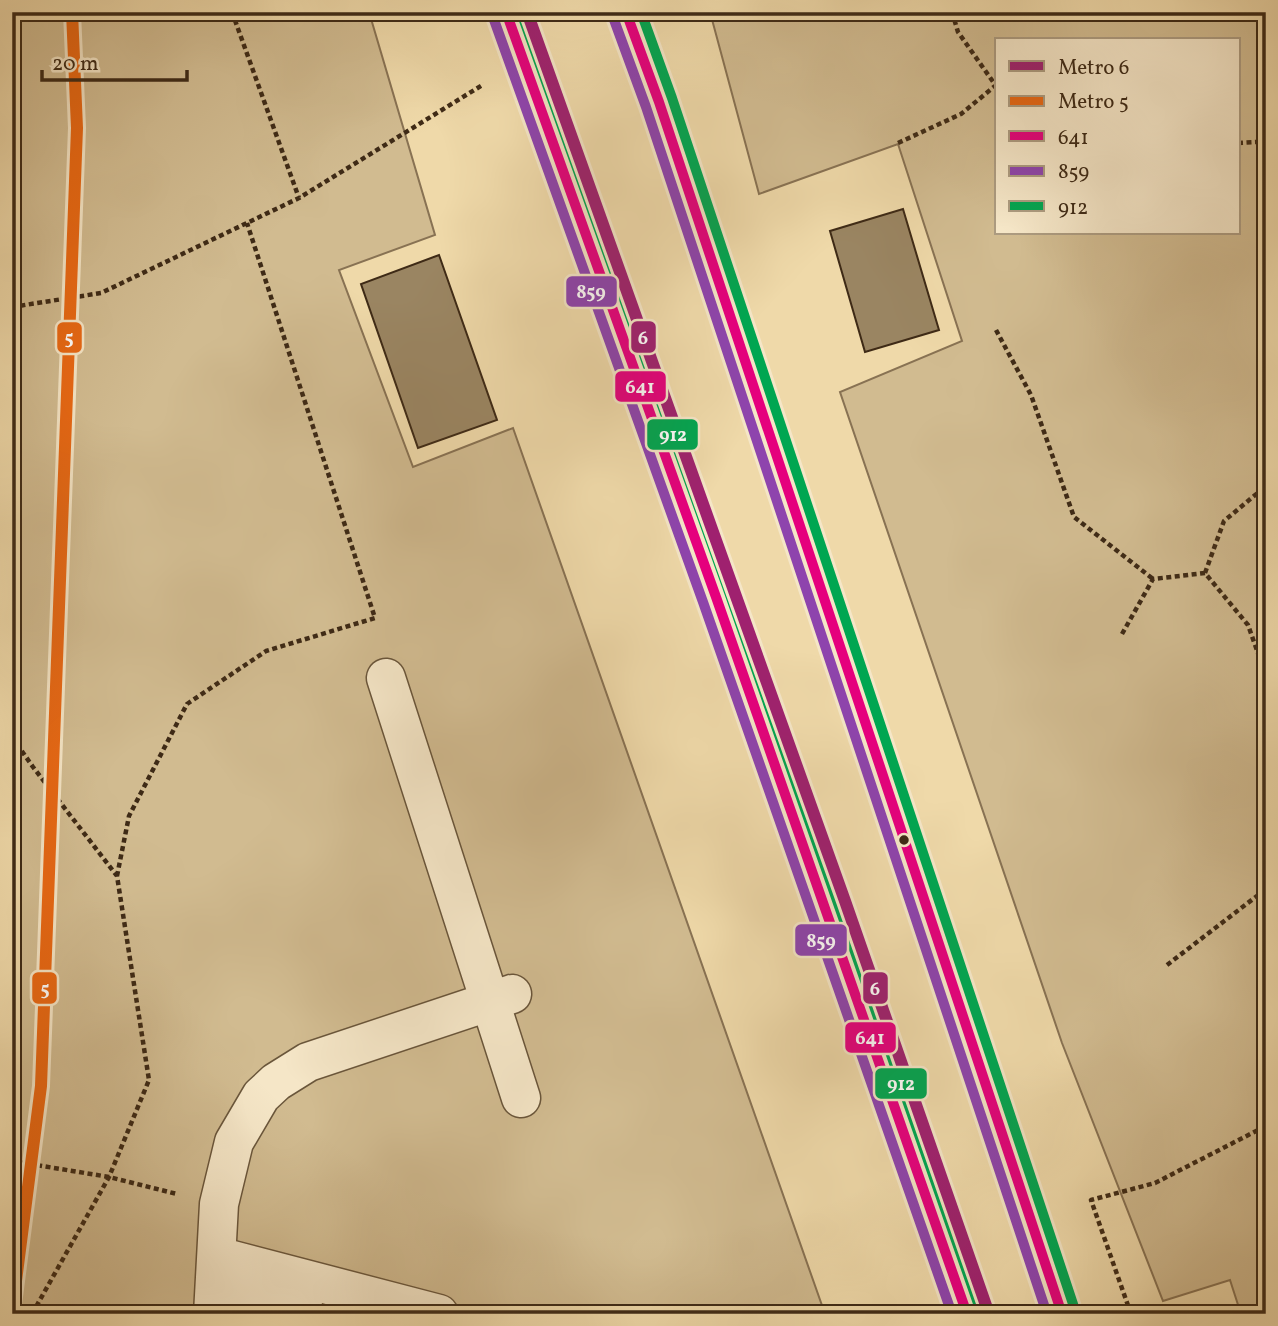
<svg xmlns="http://www.w3.org/2000/svg" width="1278" height="1326" font-family="Vollkorn,serif">
	<style>
		.green { fill: #d1bb90; stroke: #887253; stroke-width: 2; fill-rule: evenodd }
		.building { fill: #9a8562; stroke: #3e2a16; stroke-width: 2 }
		.lines { fill: none; stroke-linecap: round; stroke-linejoin: round }
		.minor-casing { stroke: #6a563b; stroke-width: 41 }
		.major-casing { stroke: #3e2a16; stroke-width: 41 }
		.path { stroke: #3e2a16; stroke-width: 4.5; stroke-dasharray: 5 3.5; stroke-linecap: butt }
		.minor { stroke: #f5e6c7; stroke-width: 38 }
		.major { stroke: #efd9a9; stroke-width: 38 }
		.bus-1-casing { stroke: #f5e6c7; stroke-width: 16 }
		.bus-2-casing { stroke: #f5e6c7; stroke-width: 16 }
		.bus-3-casing { stroke: #f5e6c7; stroke-width: 16 }
		.bus-1 { stroke: #e5007d; stroke-width: 10 }
		.bus-2 { stroke: #8e44ad; stroke-width: 10 }
		.bus-3 { stroke: #00a651; stroke-width: 10 }
		.metro-1-casing { stroke: #f5e6c7; stroke-width: 18 }
		.metro-2-casing { stroke: #f5e6c7; stroke-width: 18 }
		.metro-1 { stroke: #9f216f; stroke-width: 12 }
		.metro-2 { stroke: #e86814; stroke-width: 12 }
		.bus-dot { fill: #3e2a16; stroke: #f5e6c7; stroke-width: 2.5 }
		.line-badge { stroke: #f5e6c7; stroke-width: 2.5 }
		.badge-label { font-size: 19px; text-anchor: middle; font-weight: bold; fill: #fff }
	</style>
	<rect width="100%" height="100%" fill="#efd9a9"/>
	<filter id="stains"><feTurbulence type="fractalNoise" baseFrequency=".00286" numOctaves="4"/><feColorMatrix values="0 0 0 0 .2 0 0 0 0 .09 0 0 0 0 .02 0 0 0 .5 -.17"/></filter>
	<radialGradient id="worn" r=".72"><stop offset=".6" stop-color="#630" stop-opacity="0"/><stop offset="1" stop-color="#630" stop-opacity=".3"/></radialGradient>
	<!-- green -->
	<path class="green" d="M12,12H369L435,235L339,270L413,467L513,428L825,1314H12Z
		M710,12H1266V1314H1241L1230,1280L1163,1301L1062,1043L840,392L962,341L898,144L759,194ZM996,40H1238V233H996Z"/>
	<!-- building -->
	<path class="building" d="M903,209L939,330L865,352L830,231Z
		M439,255L497,420L418,448L361,284Z"/>
	<g class="lines">
		<!-- minor casing -->
		<g class="minor-casing">
			<path id="minor" d="M386,678L521,1098
				M217,1256L439,1314
				M215,1295L306,1314
				M213,1314L219,1204L234,1142L261,1096L276,1082L308,1062L512,994"/>
		</g>
		<!-- major casing -->
		<g class="major-casing">
			<path id="major" d="M506,12L716,597L967,1314
				M626,12L659,102L1062,1314"/>
		</g>
		<!-- path -->
		<path class="path" d="M232,12L299,198
			M952,12L958,32L996,86
			M898,143L961,114L995,86
			M1238,143L1257,142L1266,151
			M12,307L101,293L299,198L484,84
			M996,330L1031,395L1074,517L1153,579
			M1205,573L1224,521L1266,486
			M1122,634L1153,579L1205,573L1248,625L1266,676
			M12,737L33,767L117,876L149,1080L109,1177L32,1314
			M117,876L129,816L187,704L266,651L375,618L247,223
			M1167,965L1266,889
			M12,1161L109,1177L177,1194
			M1131,1314L1091,1200L1155,1183L1262,1128L1266,1122"/>
		<!-- minor -->
		<use href="#minor" class="minor"/>
		<!-- major -->
		<use href="#major" class="major"/>
		<!-- bus-1 casing -->
		<g class="bus-1-casing">
			<path id="bus-1" d="M506,12L716,597L967,1314
				M626,12L659,102L1062,1314"/>
		</g>
		<!-- bus-2 casing -->
		<g class="bus-2-casing">
			<path id="bus-2" d="M493,17L703,602L952,1314
				M613,17L646,107L1047,1314"/>
		</g>
		<!-- bus-3 casing -->
		<g class="bus-3-casing">
			<path id="bus-3" d="M521,12L729,592L980,1309
				M641,12L672,98L1075,1310"/>
		</g>
		<!-- bus-1 -->
		<use href="#bus-1" class="bus-1"/>
		<!-- bus-2 -->
		<use href="#bus-2" class="bus-2"/>
		<!-- bus-3 -->
		<use href="#bus-3" class="bus-3"/>
		<!-- metro-1 casing -->
		<g class="metro-1-casing">
			<path id="metro-1" d="M527,12L845,901L989,1314"/>
		</g>
		<!-- metro-2 casing -->
		<g class="metro-2-casing">
			<path id="metro-2" d="M12,1312L41,1086L77,128L72,12"/>
		</g>
		<!-- metro-1 -->
		<use href="#metro-1" class="metro-1"/>
		<!-- metro-2 -->
		<use href="#metro-2" class="metro-2"/>
	</g>
	<!-- markers -->
	<circle class="bus-dot" cx="904" cy="840" r="6"/>
	<g class="line-badge">
		<rect x="565" y="275" width="53" height="33" rx="7" fill="#8e44ad"/>
		<rect x="630" y="320" width="27" height="34" rx="7" fill="#9f216f"/>
		<rect x="56" y="321" width="27" height="33" rx="7" fill="#e86814"/>
		<rect x="614" y="370" width="53" height="33" rx="7" fill="#e5007d"/>
		<rect x="646" y="418" width="53" height="33" rx="7" fill="#00a651"/>
		<rect x="794" y="923" width="54" height="34" rx="7" fill="#8e44ad"/>
		<rect x="862" y="971" width="27" height="34" rx="7" fill="#9f216f"/>
		<rect x="31" y="971" width="27" height="34" rx="7" fill="#e86814"/>
		<rect x="844" y="1021" width="53" height="33" rx="7" fill="#e5007d"/>
		<rect x="874" y="1067" width="54" height="33" rx="7" fill="#00a651"/>
	</g>
	<g class="badge-label">
		<text x="591" y="298">859</text>
		<text x="643" y="344">6</text>
		<text x="69" y="344">5</text>
		<text x="640" y="393">641</text>
		<text x="673" y="441">912</text>
		<text x="821" y="947">859</text>
		<text x="875" y="995">6</text>
		<text x="45" y="995">5</text>
		<text x="870" y="1044">641</text>
		<text x="901" y="1090">912</text>
	</g>
	<!-- margin -->
	<rect width="1278" height="1326" fill="none" stroke="#efd9a9" stroke-width="42"/>
	<rect x="14" y="14" width="1250" height="1298" fill="none" stroke="#3e2a16" stroke-width="3.5"/>
	<rect x="21" y="21" width="1236" height="1284" fill="none" stroke="#3e2a16" stroke-width="2"/>
	<!-- legend -->
	<rect x="995" y="38" width="245" height="196" fill="#f5e6c7" stroke="#ac9b80" stroke-width="2"/>
	<rect x="1009" y="61" width="35" height="10" fill="#9f216f" stroke="#ac9b80" stroke-width="2"/>
	<text x="1058" y="74" font-size="21" fill="#3e2a16">Metro 6</text>
	<rect x="1009" y="96" width="35" height="10" fill="#e86814" stroke="#ac9b80" stroke-width="2"/>
	<text x="1058" y="108" font-size="21" fill="#3e2a16">Metro 5</text>
	<rect x="1009" y="131" width="35" height="10" fill="#e5007d" stroke="#ac9b80" stroke-width="2"/>
	<text x="1058" y="144" font-size="21" fill="#3e2a16">641</text>
	<rect x="1009" y="166" width="35" height="10" fill="#8e44ad" stroke="#ac9b80" stroke-width="2"/>
	<text x="1058" y="178" font-size="21" fill="#3e2a16">859</text>
	<rect x="1009" y="201" width="35" height="10" fill="#00a651" stroke="#ac9b80" stroke-width="2"/>
	<text x="1058" y="214" font-size="21" fill="#3e2a16">912</text>
	<!-- scale -->
	<path d="M42 70v10h145v-10" fill="none" stroke="#3e2a16" stroke-width="3.5"/>
	<text x="52" y="70" font-size="21" fill="#3e2a16" stroke="#f5e6c7" stroke-width="5" paint-order="stroke">20 m</text>
	<rect width="100%" height="100%" filter="url(#stains)"/>
	<rect width="100%" height="100%" fill="url(#worn)"/>
</svg>
